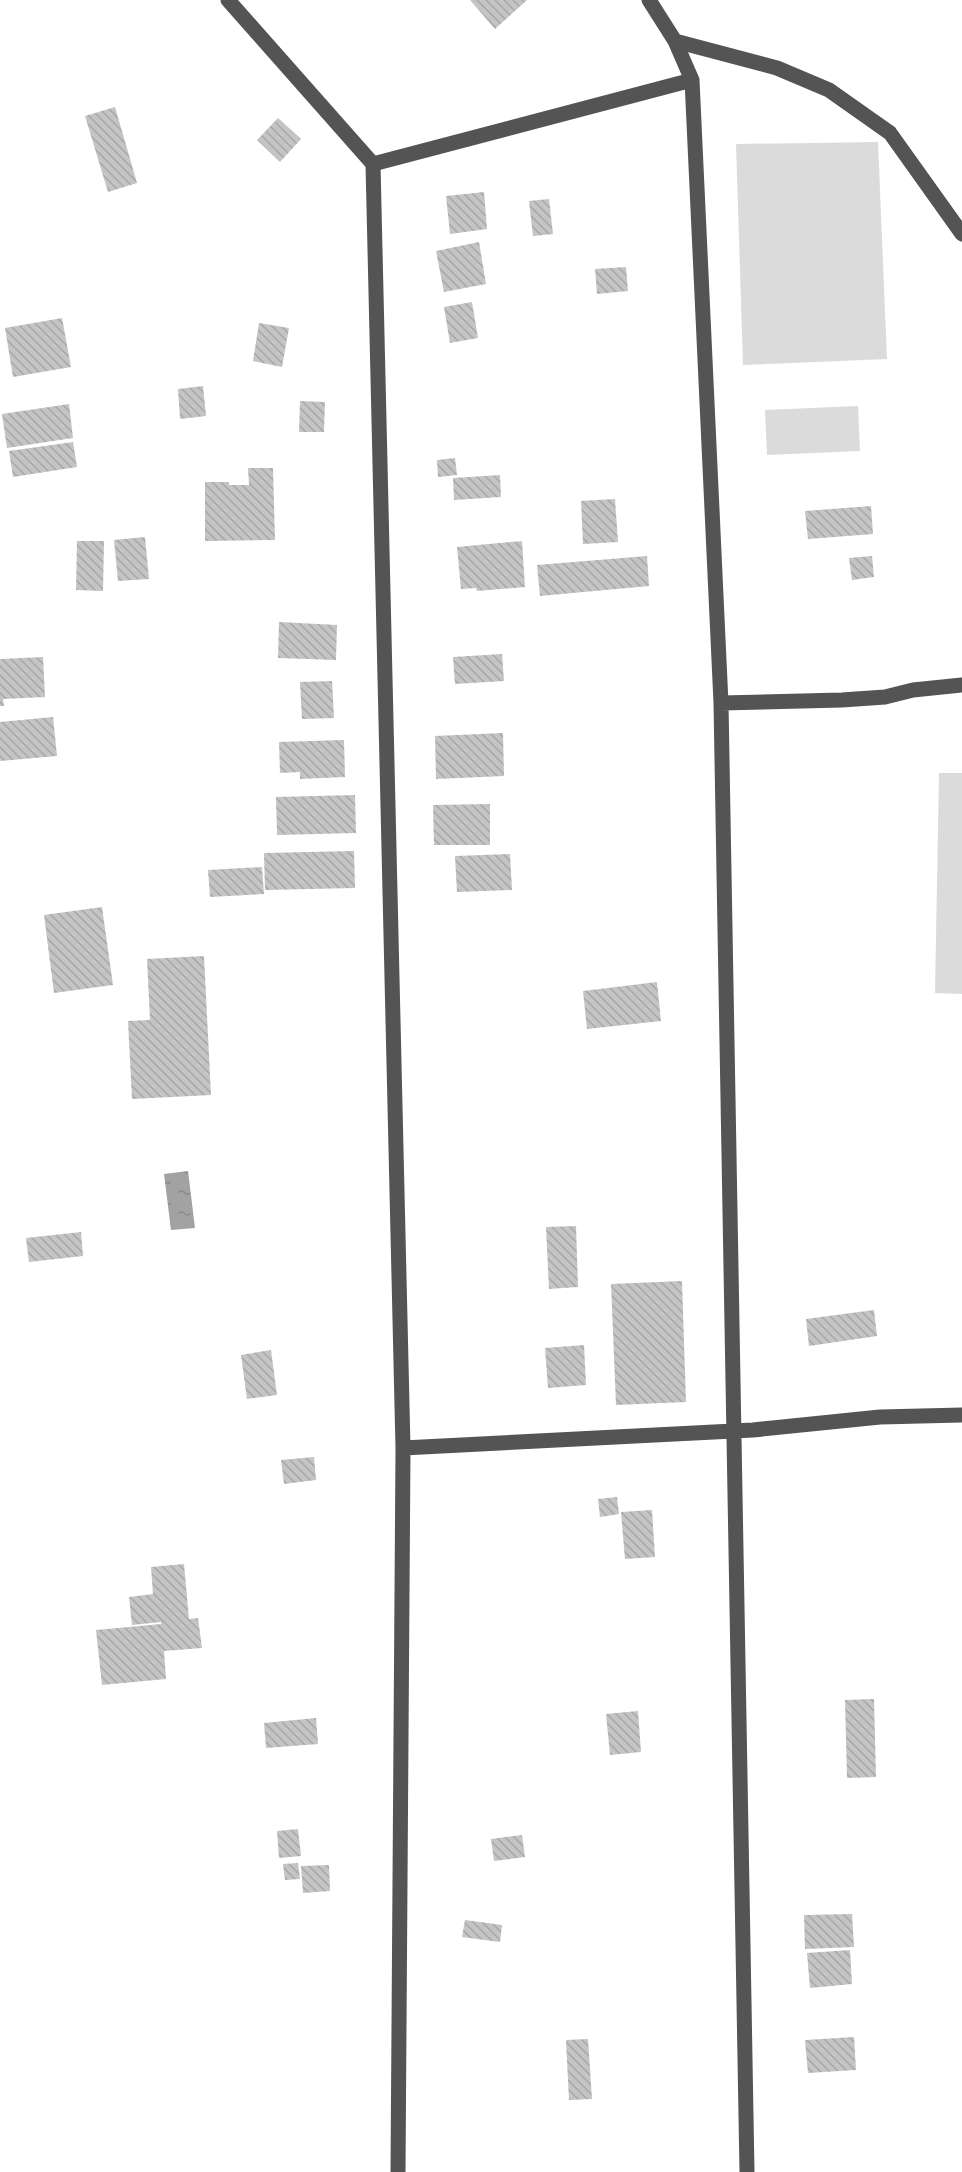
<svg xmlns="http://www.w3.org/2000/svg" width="962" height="2172" font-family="'Public Sans',sans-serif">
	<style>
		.pitch { fill: #dbdbdb }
		.water { fill: url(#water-ripples) }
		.building { fill: url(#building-back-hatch) }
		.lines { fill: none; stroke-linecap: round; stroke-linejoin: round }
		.minor { stroke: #545454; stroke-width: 15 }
	</style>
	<defs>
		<pattern id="water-ripples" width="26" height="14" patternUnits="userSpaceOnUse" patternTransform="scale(1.5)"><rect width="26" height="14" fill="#a2a2a2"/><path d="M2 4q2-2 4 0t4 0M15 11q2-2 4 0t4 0" fill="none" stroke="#8a8a8a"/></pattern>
		<pattern id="building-back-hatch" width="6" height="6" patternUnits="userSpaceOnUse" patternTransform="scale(1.5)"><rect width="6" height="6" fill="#c4c4c4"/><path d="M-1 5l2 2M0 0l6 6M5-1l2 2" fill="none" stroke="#a7a7a7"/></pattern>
	</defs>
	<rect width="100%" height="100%" fill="#fff"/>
	<!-- pitch -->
	<path class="pitch" d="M878,142L887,359L743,365L736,144Z
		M858,406L860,451L767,455L765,410Z
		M939,773H962V994L935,993Z"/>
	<!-- water -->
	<path class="water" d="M188,1171L195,1228L171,1230L164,1174Z"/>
	<!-- building -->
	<path class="building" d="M470,0H527L495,29Z
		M115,107L137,183L108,192L85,116Z
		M278,118L301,139L280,162L257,140Z
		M484,192L487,229L450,234L446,196Z
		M549,199L553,234L533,236L529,201Z
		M479,242L486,284L444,292L436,251Z
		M626,267L628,291L597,294L595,269Z
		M472,302L478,338L450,343L444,307Z
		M62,318L71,367L13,377L5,328Z
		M259,323L289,328L282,367L253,361Z
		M203,386L206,416L180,419L178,389Z
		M300,401L325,402L324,432H299Z
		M69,404L73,438L7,448L2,414Z
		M73,442L77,467L13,477L9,451Z
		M455,458L457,475L438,477L437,460Z
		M248,468H273L275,540L205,541V482H229V485H249Z
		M500,475L501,497L454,500L453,478Z
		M615,499L618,542L583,544L581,501Z
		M871,506L873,534L808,539L805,511Z
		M145,537L149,579L118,581L114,540Z
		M77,541H104L103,591L76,590Z
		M522,541L525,587L477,591L476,588L461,589L457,547Z
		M647,556L649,586L540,596L537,565Z
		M872,556L874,577L852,580L849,558Z
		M279,622L337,625L336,660L278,658Z
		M502,654L504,681L455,684L453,657Z
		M43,657L45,697L3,699L4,706H0V659Z
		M332,681L334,718L302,719L300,682Z
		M53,717L57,756L0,761V722Z
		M503,733L504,776L436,779L435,736Z
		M344,740L345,777L300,779V772L280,773L279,742Z
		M355,795L356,833L277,835L276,797Z
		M490,804V845H434L433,805Z
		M354,851L355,888L265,890L264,853Z
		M510,854L512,890L457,892L455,856Z
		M262,867L264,894L210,897L208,870Z
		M102,907L113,985L54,993L44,915Z
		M204,956L211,1095L132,1099L128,1021L150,1020L147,959Z
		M657,982L661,1021L587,1029L583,991Z
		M576,1226L578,1287L549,1289L546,1227Z
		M81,1232L83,1256L29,1262L26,1238Z
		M682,1281L686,1402L616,1405L611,1284Z
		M874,1310L877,1336L809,1346L806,1319Z
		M584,1345L586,1385L548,1388L545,1348Z
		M271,1350L277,1395L247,1399L241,1355Z
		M314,1457L316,1480L284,1484L281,1460Z
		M617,1497L619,1514L600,1517L598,1499Z
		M652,1510L655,1557L625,1559L621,1512Z
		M184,1564L189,1619L198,1618L202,1648L164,1651L166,1679L102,1685L96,1630L161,1624V1622L132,1625L129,1597L153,1594L151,1567Z
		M874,1699L876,1777L847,1778L845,1700Z
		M638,1711L641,1752L610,1755L606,1714Z
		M316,1718L318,1744L266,1748L264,1723Z
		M298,1829L301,1856L279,1858L277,1831Z
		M522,1835L525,1857L494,1861L491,1839Z
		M298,1863L300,1879L285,1880L283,1864Z
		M329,1865L330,1891L303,1893L301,1866Z
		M852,1914L854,1947L805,1949L804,1915Z
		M465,1920L502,1925L500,1942L462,1937Z
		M850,1950L852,1984L810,1988L807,1953Z
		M854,2037L856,2070L808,2073L805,2040Z
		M588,2039L592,2099L569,2100L566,2040Z"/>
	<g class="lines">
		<!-- minor -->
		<path class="minor" d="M228,0L373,164L403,1448L398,2172
			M649,0L675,41L692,80L721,703L747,2172
			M675,41L777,68L829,90L890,133L962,234
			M373,164L692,80
			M721,703L842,700L885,697L913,690L962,685
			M403,1448L753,1430L880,1417L962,1415"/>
	</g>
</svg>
